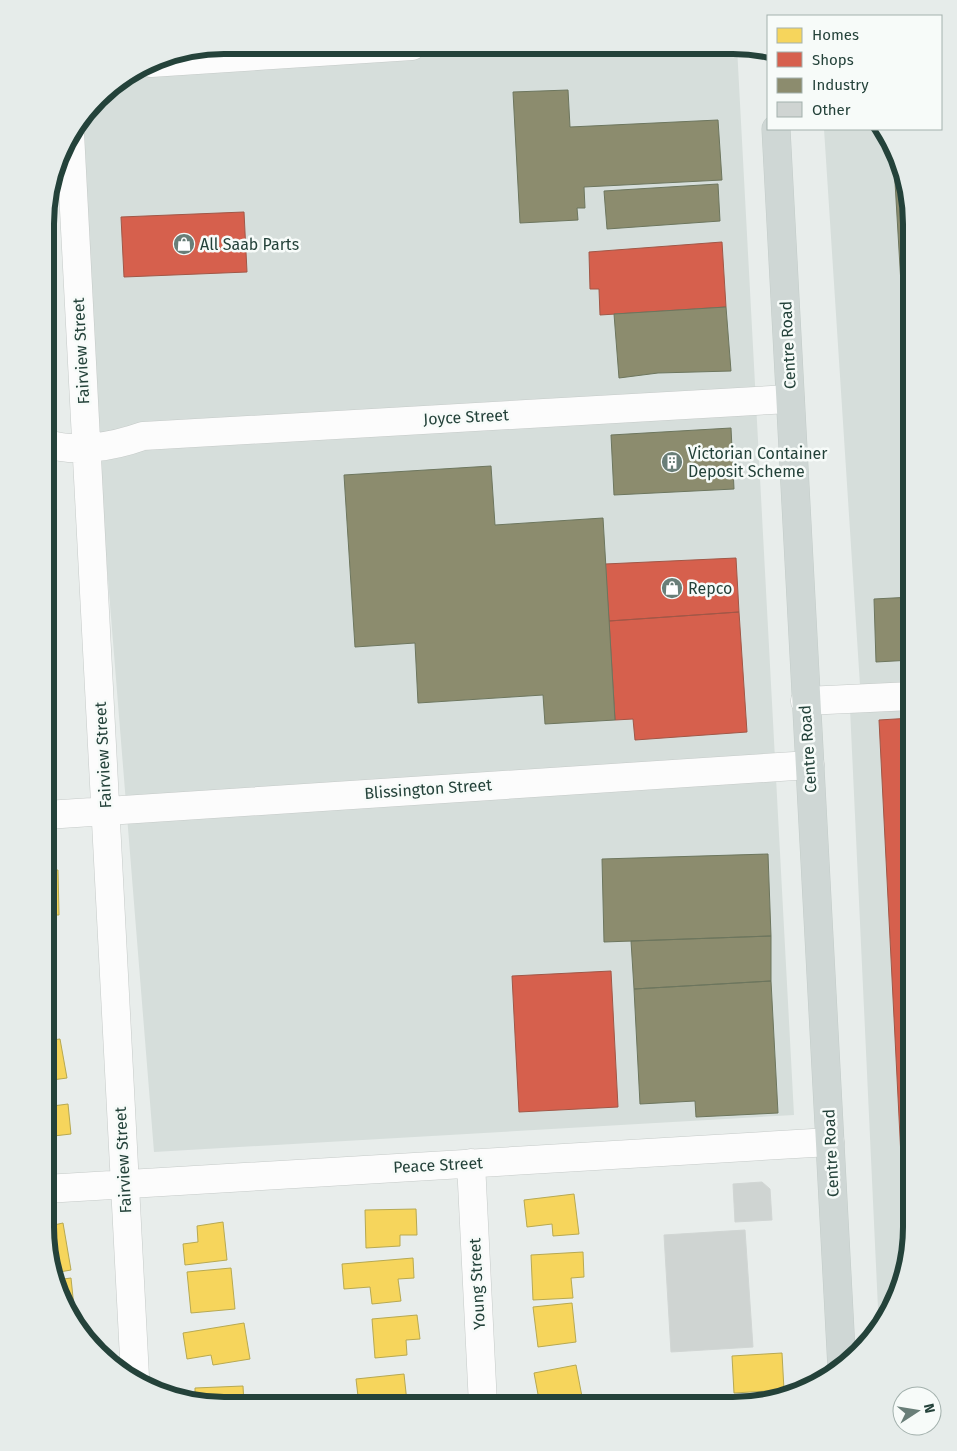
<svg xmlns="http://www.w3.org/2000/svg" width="957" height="1451" font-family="'Fira Sans',sans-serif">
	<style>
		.built { fill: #d6dedb }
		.homes { fill: #f6d55c; stroke: #b7a952 }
		.shops { fill: #d6604d; stroke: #a15747 }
		.industry { fill: #8c8c6e; stroke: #6d765e }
		.building { fill: #cfd4d2; stroke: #d1d6d4 }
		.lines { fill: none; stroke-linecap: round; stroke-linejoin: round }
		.minor-casing { stroke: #c5cac8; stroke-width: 29 }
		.major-casing { stroke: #c3ccc9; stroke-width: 29 }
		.minor { stroke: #fcfcfc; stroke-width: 28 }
		.major { stroke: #cfd7d5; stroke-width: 28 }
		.labels { text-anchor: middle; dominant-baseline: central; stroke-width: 5; stroke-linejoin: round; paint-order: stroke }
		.poi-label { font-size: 16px; fill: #24423a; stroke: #f7fbf9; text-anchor: start }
		.street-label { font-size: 16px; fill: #24423a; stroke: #f7fbf9 }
		.rim { fill: none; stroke: #24423a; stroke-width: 6 }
	</style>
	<rect width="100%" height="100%" fill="#e8edeb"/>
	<!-- built -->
	<path class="built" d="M224,45L737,47L794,1115L154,1152L72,131L106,89L166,55Z
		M824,129H878L898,155L912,224V1239L879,1330L849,687L860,685Z"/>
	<!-- homes -->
	<path class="homes" d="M58,870L59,915H45L46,871Z
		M45,979H54V1021H45Z
		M60,1039L67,1078L45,1081V1041Z
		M68,1104L71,1134L45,1137V1107Z
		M574,1194L579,1234L553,1236L552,1224L527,1227L524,1200Z
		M416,1209L417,1235H400V1246L366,1248L365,1210Z
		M223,1222L227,1260L185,1265L183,1244L198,1242L197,1226Z
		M63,1223L71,1270L54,1273L45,1227Z
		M583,1252L584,1277L571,1278L573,1298L533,1300L531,1255Z
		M413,1258L414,1278L398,1279L401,1301L372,1304L370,1287L344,1289L342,1264Z
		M231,1268L235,1309L191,1313L187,1272Z
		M71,1278L75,1317L59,1296L56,1280Z
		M572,1303L576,1342L538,1347L533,1307Z
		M417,1315L420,1339L406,1340L407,1355L375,1358L372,1319Z
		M244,1323L250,1359L213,1365L211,1355L187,1359L183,1333Z
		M782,1353L784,1390L734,1393L732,1356Z
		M576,1365L583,1402L564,1406L540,1405L534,1373Z
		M404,1374L407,1402L359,1405L356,1379Z
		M243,1386L244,1405H201L195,1402V1388Z"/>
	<!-- shops -->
	<path class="shops" d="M244,212L247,272L124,277L121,217Z
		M722,242L726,307L600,315L599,289H590L589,252Z
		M736,558L739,612L609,621L605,564Z
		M739,612L747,732L635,740L633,719L615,720L609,621Z
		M912,718V1239L906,1256L879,720Z
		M611,971L618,1107L519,1112L512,976Z"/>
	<!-- industry -->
	<path class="industry" d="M568,90L570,127L718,120L722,180L584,187L585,208H577L578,220L520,223L513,92Z
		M893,148L898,155L912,224V335H904Z
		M718,184L720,221L607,229L604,191Z
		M726,307L731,371L658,373L619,378L614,314Z
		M903,381H912V485H909Z
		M731,428L734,489L614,495L611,435Z
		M491,466L495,525L603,518L615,720L545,724L543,695L418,703L415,643L355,647L344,475Z
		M912,597V660L876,662L874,599Z
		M768,854L771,936L604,942L602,859Z
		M771,936V981L634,989L631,941Z
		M771,981L778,1113L696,1117L695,1101L640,1104L634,989Z"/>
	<!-- building -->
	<path class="building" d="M762,1182L770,1189L772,1220L735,1222L733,1184Z
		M745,1230L753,1347L671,1352L664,1235Z"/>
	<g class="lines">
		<!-- minor casing -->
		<g class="minor-casing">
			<path id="minor" d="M151,63L412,46
				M70,133L135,1377
				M46,443C74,454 115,446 143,436L790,399
				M805,701L912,696
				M46,815L810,765
				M471,1163L483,1405
				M45,1189L830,1142"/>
		</g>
		<!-- major casing -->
		<g class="major-casing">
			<path id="major" d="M776,129L842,1369"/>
		</g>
		<!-- minor -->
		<use href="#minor" class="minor"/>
		<!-- major -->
		<use href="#major" class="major"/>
	</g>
	<!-- icons -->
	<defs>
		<g id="shop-disc" transform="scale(1.125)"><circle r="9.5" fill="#697e78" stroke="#f7fbf9"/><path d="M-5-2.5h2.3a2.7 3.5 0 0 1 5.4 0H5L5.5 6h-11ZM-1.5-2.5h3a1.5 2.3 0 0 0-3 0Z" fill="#fff"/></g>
		<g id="building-disc" transform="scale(1.125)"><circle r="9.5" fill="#697e78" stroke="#f7fbf9"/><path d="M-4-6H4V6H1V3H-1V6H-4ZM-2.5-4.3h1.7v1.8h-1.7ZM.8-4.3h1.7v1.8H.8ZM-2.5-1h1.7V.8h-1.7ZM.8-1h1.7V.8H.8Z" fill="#fff"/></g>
	</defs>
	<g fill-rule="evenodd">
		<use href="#shop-disc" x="184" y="244"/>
		<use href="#building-disc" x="672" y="462"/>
		<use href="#shop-disc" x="672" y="588"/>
	</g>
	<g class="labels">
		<!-- poi labels -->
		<g class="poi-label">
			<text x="200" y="244">All Saab Parts</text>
			<text x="688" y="453">Victorian Container<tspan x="688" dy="18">Deposit Scheme</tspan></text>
			<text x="688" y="588">Repco</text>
		</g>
		<!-- street labels -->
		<g class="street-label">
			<text transform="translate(788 345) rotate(-93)">Centre Road</text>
			<text transform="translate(81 351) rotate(-93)">Fairview Street</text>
			<text transform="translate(466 417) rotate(-3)">Joyce Street</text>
			<text transform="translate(808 749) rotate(-94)">Centre Road</text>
			<text transform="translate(103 755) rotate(-93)">Fairview Street</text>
			<text transform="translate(428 789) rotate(-4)">Blissington Street</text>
			<text transform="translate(831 1153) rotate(-93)">Centre Road</text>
			<text transform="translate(123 1160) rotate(-93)">Fairview Street</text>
			<text transform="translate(438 1165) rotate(-3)">Peace Street</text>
			<text transform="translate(477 1284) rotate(-93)">Young Street</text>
		</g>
	</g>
	<!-- crop -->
	<path d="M0 0H957V1451H0ZM224 54H733A170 170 0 0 1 903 224V1227A170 170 0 0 1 733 1397H224A170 170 0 0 1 54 1227V224A170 170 0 0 1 224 54Z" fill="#e6ecea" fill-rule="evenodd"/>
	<path class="rim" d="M224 54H733A170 170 0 0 1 903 224V1227A170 170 0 0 1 733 1397H224A170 170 0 0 1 54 1227V224A170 170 0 0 1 224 54Z"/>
	<!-- legend -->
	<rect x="767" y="15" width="175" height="115" fill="#f7fbf9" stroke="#a3b1ad"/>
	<rect x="777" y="28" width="25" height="15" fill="#f6d55c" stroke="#a3b1ad"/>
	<text x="812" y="40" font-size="15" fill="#24423a">Homes</text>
	<rect x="777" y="52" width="25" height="15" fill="#d6604d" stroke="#a3b1ad"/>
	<text x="812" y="65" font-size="15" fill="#24423a">Shops</text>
	<rect x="777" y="78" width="25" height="15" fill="#8c8c6e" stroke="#a3b1ad"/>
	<text x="812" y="90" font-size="15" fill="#24423a">Industry</text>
	<rect x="777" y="102" width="25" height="15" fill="#cfd4d2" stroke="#a3b1ad"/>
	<text x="812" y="115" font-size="15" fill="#24423a">Other</text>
	<!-- north arrow -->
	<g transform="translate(917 1411) rotate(78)"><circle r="24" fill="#f7fbf9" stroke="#a3b1ad"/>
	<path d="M0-4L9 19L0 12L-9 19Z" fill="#697e78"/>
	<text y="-8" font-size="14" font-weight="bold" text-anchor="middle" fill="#24423a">N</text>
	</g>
</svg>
